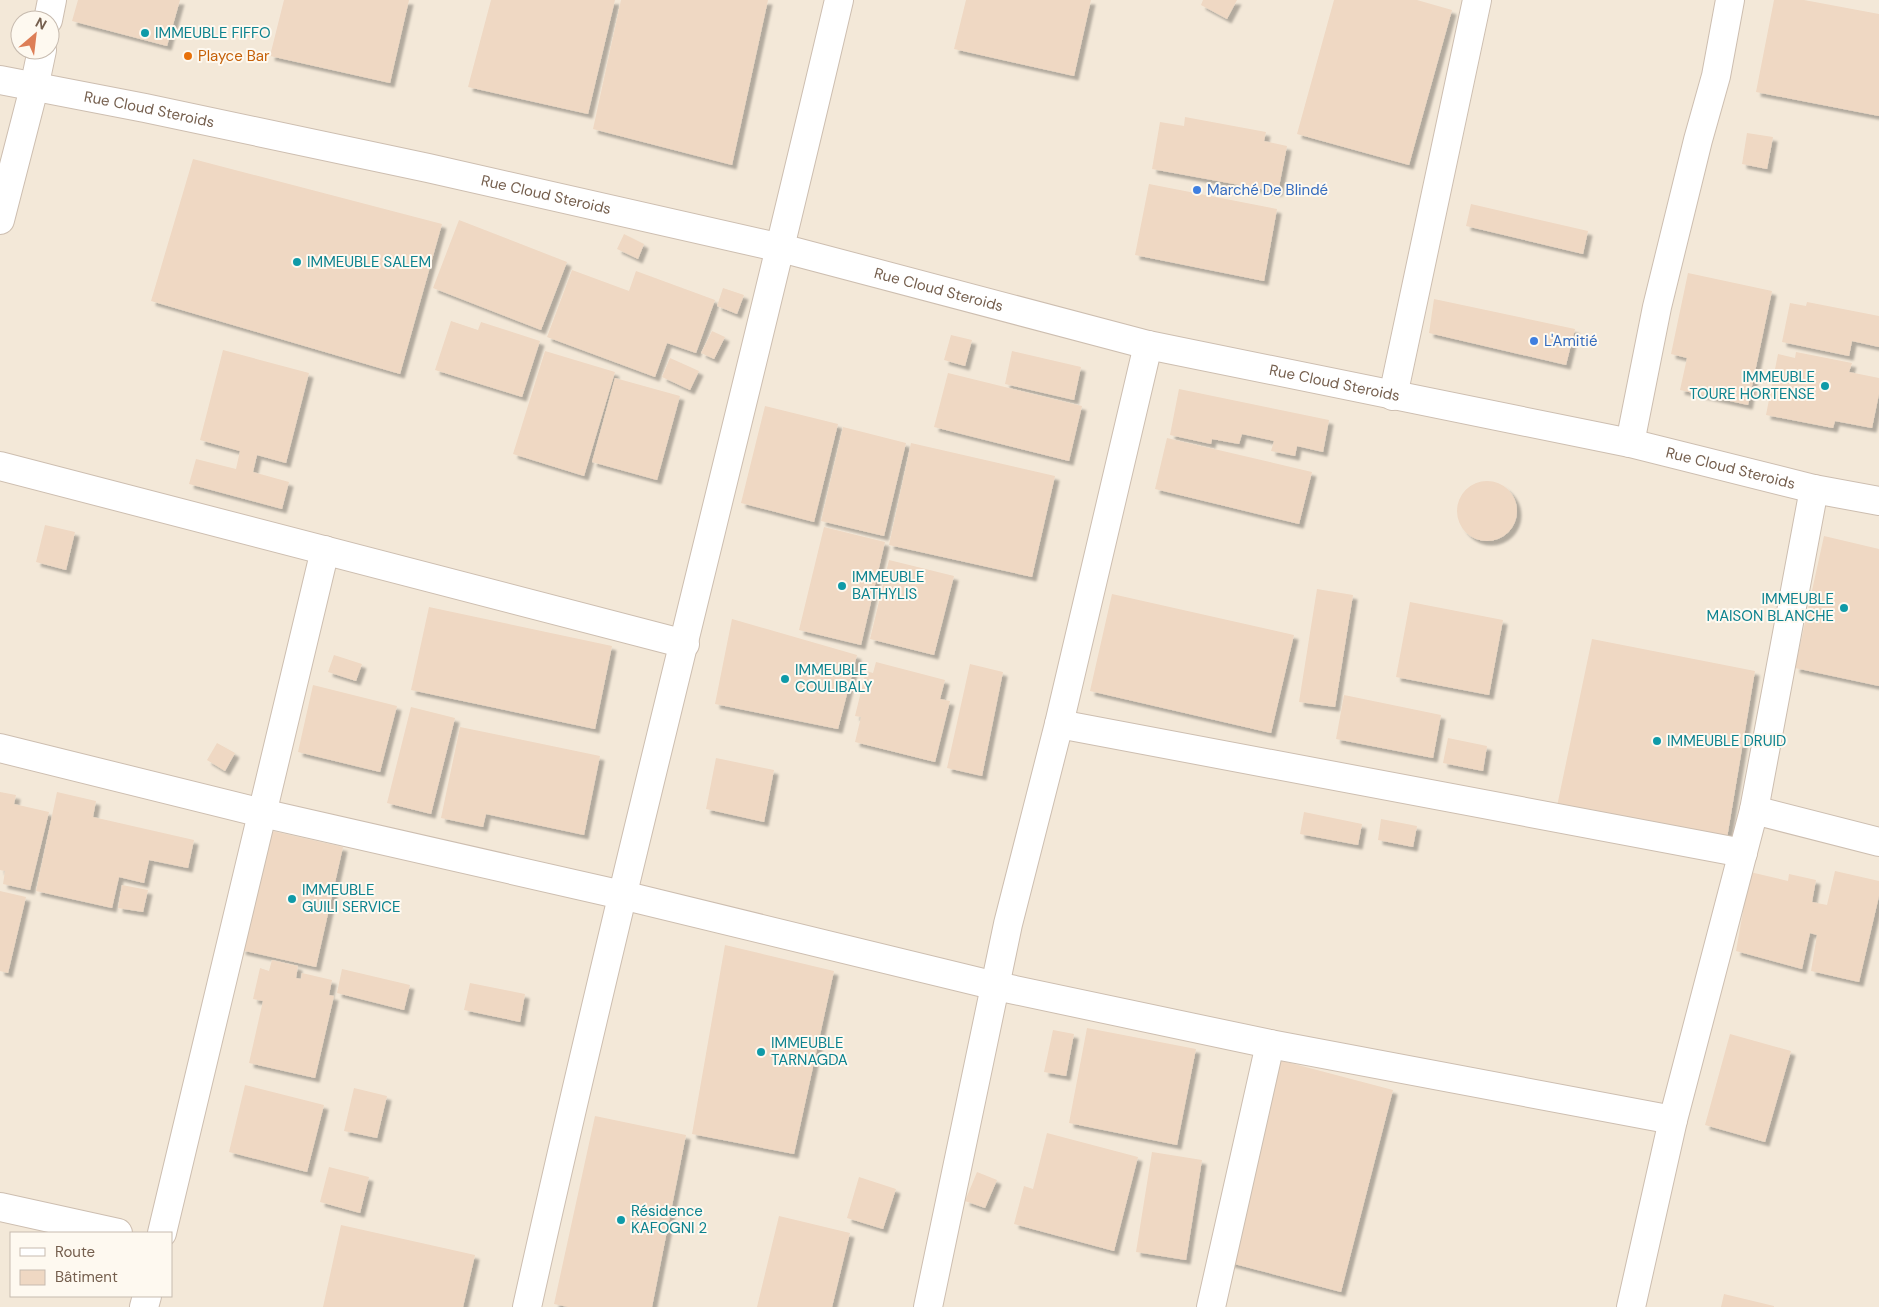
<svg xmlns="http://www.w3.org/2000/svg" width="1879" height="1307" font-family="'DM Sans',sans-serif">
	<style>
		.residential { fill: #f3e8d8; fill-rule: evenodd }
		.building { fill: #efd8c3; filter: url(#shadow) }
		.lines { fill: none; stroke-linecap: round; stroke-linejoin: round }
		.minor-casing { stroke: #cdbeb0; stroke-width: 30 }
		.minor { stroke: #fff; stroke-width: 28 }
		.culture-dot { fill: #0f9aa8; stroke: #fef9f0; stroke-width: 2 }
		.food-dot { fill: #e8710a; stroke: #fef9f0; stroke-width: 2 }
		.shop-dot { fill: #3f7fe0; stroke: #fef9f0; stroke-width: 2 }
		.labels { text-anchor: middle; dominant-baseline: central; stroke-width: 4; stroke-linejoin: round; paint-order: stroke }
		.culture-label { font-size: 15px; fill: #0d838f; stroke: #fef9f0; text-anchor: start }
		.food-label { font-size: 15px; fill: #c56008; stroke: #fef9f0; text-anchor: start }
		.street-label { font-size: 15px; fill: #755f4e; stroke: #fef9f0 }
		.shop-label { font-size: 15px; fill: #366cbe; stroke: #fef9f0; text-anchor: start }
	</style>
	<defs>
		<filter id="shadow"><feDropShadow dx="4.5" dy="4.5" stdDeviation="1" flood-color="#0004"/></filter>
	</defs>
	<rect width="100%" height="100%" fill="#fbf6e9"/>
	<!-- residential -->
	<path class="residential" d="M0,0H1879V1307H0ZM20,20H50V50H20ZM11,1233H171V1296H11Z"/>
	<!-- building -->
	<path class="building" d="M78,0H180L167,46L72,21Z
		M284,0H409L390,83L270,56Z
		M491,0H615L588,114L468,87Z
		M621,0H768L732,165L593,129Z
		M966,0H1091L1074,76L954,49Z
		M1203,0H1237L1227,19L1201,5Z
		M1334,0H1417L1452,10L1409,165L1297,134Z
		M1774,0H1804L1879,14V116L1756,92Z
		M1185,117L1266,132L1264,141L1287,146L1278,192L1152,169L1160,122L1184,126Z
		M1747,133L1773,137L1767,169L1742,164Z
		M193,159L442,224L400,374L151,301Z
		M1149,184L1277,209L1264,281L1135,255Z
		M1471,204L1588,231L1583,254L1466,226Z
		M459,220L567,262L541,330L433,288Z
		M624,234L644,244L638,259L617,249Z
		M572,270L629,291L636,271L715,300L696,353L667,343L655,377L547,337Z
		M1688,273L1772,291L1748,405L1680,390L1687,358L1671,354Z
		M723,288L744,295L737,314L717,306Z
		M1434,299L1575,329L1566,365L1429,333Z
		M1807,302L1879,316V347L1852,341L1849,356L1782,342L1790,303L1806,306Z
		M451,321L478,330L481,322L540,341L522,397L435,370Z
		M712,331L725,337L714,359L701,353Z
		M951,335L972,340L965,366L944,360Z
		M223,350L309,373L286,463L257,455L253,472L289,482L282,509L189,484L196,459L236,469L240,451L200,440Z
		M545,351L615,372L584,476L513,454Z
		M1012,351L1081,367L1074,400L1005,384Z
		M1796,352L1852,363L1849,372L1879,378V394L1872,428L1835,421L1833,428L1766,415L1778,354L1795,358Z
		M670,358L699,371L690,390L662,377Z
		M948,373L1082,406L1069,461L934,427Z
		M615,378L680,396L657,480L592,462Z
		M1179,389L1329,420L1323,452L1297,446L1295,456L1271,451L1274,441L1242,434L1239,444L1212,439L1211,444L1170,435Z
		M765,406L838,424L814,522L741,503Z
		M843,427L906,443L884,536L821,521Z
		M1167,438L1312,472L1299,524L1155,489Z
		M911,443L1055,476L1032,577L889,545Z
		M1457 511a30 30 0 1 1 60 0a30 30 0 1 1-60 0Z
		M45,525L75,532L66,570L36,562Z
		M824,527L885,542L861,645L799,630Z
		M1824,536L1879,549V686L1795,668Z
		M889,560L954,576L934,655L870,639Z
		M1317,589L1353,595L1335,707L1299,702Z
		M1112,594L1294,635L1271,733L1090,691Z
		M1410,602L1503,620L1489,695L1396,677Z
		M429,607L612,646L595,729L411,690Z
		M732,619L857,655L838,729L715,704Z
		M1592,639L1755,671L1726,844L1556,811Z
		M334,655L362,664L356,681L328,672Z
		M876,662L945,680L940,699L950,701L935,762L855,742L861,717L855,716L866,671L873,673Z
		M970,664L1003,672L982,776L947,768Z
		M313,685L397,706L380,772L298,752Z
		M1344,695L1441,715L1433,758L1336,739Z
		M411,707L455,718L431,814L387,803Z
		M460,727L600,756L584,835L486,814L483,827L441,818Z
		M1448,738L1487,746L1483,771L1443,763Z
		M217,743L235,753L225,771L207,760Z
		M716,758L774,770L764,822L706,809Z
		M0,792L16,795L14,804L49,812L30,890L3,884L5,871L0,870Z
		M57,792L96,801L93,817L194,840L188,868L149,860L144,883L119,877L112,908L36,891Z
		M1304,812L1362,824L1358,845L1300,834Z
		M1381,819L1417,826L1413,847L1378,840Z
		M268,830L343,847L316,967L241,950Z
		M1835,871L1879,881V896L1859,982L1811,971L1817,935L1810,933L1802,969L1736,951L1750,872L1788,881L1789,874L1816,880L1812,902L1827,905Z
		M122,885L148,890L143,912L118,908Z
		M0,891L26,897L8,973L0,971Z
		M725,945L834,971L794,1154L692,1134Z
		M272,960L298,966L296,978L301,979L302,973L332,980L329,995L334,996L315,1078L249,1063L263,1001L253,999L260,968L269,971Z
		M342,969L410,985L404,1010L337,993Z
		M470,983L525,994L520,1022L464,1010Z
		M1087,1028L1196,1049L1177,1145L1069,1123Z
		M1053,1030L1074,1034L1066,1076L1044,1072Z
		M1730,1034L1791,1051L1765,1142L1705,1125Z
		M1279,1060L1393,1090L1341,1292L1227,1262Z
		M245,1085L324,1105L307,1172L229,1152Z
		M354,1088L387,1096L377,1138L344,1131Z
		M595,1116L686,1135L652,1307H568L554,1304Z
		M1047,1133L1138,1157L1114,1251L1014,1224L1024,1186L1033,1189Z
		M1152,1152L1202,1160L1186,1260L1136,1252Z
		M329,1167L369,1177L360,1213L320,1202Z
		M977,1172L997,1180L985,1208L965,1201Z
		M859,1177L896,1189L883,1229L847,1218Z
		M779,1216L850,1233L832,1307H757Z
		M341,1225L475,1255L463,1307H323Z
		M1724,1294L1774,1306V1307H1721Z"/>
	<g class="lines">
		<!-- minor casing -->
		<g class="minor-casing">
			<g id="minor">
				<path d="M48,20L52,0"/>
				<path id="s1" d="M0,80L145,108L428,168L781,248L1148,345L1630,443L1814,489L1879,501"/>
				<path d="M0,220L34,88L42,50"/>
				<path d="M1393,396L1477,0"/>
				<path d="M1630,443L1657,307L1698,140L1716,76L1730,0"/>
				<path d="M0,466L685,644"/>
				<path d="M1059,724L1743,853"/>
				<path d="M0,748L262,813L622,895L996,986L1270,1044L1673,1120"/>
				<path d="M1754,810L1879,842"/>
				<path d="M0,1207L118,1233"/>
				<path d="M162,1233L325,550"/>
				<path d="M144,1307L147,1296"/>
				<path d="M527,1307C624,870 737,436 839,0"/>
				<path d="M928,1307L1008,924L1059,724L1148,345"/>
				<path d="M1211,1307L1270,1044"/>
				<path d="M1631,1307L1673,1120L1754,810L1814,489"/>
			</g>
		</g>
		<!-- minor -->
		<use href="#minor" class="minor"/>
	</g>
	<!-- markers -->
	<g class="culture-dot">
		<circle cx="145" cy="33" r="5"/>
		<circle cx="297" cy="262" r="5"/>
		<circle cx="1825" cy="386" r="5"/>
		<circle cx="842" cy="586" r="5"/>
		<circle cx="1844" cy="608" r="5"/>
		<circle cx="785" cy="679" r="5"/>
		<circle cx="1657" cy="741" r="5"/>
		<circle cx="292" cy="899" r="5"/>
		<circle cx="761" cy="1052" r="5"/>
		<circle cx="621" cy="1220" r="5"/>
	</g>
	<circle class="food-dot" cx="188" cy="56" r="5"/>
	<g class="shop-dot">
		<circle cx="1197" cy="190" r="5"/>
		<circle cx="1534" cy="341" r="5"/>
	</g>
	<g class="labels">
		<!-- culture labels -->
		<g class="culture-label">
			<text x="155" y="33">IMMEUBLE FIFFO</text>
			<text x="307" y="262">IMMEUBLE SALEM</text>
			<text x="1815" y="377" text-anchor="end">IMMEUBLE<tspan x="1815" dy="17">TOURE HORTENSE</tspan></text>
			<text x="852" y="577">IMMEUBLE<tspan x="852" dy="17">BATHYLIS</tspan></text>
			<text x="1834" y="599" text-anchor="end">IMMEUBLE<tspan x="1834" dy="17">MAISON BLANCHE</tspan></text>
			<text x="795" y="670">IMMEUBLE<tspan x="795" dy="17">COULIBALY</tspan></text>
			<text x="1667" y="741">IMMEUBLE DRUID</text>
			<text x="302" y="890">IMMEUBLE<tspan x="302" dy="17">GUILI SERVICE</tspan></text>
			<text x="771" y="1043">IMMEUBLE<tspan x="771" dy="17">TARNAGDA</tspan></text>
			<text x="631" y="1211">Résidence<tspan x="631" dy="17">KAFOGNI 2</tspan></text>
		</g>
		<!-- food labels -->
		<g class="food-label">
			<text x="198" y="56">Playce Bar</text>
		</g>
		<!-- street labels -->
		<g class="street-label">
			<text stroke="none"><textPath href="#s1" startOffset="152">Rue Cloud Steroids</textPath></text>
			<text stroke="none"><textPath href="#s1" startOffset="558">Rue Cloud Steroids</textPath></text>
			<text stroke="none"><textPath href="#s1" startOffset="962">Rue Cloud Steroids</textPath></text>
			<text stroke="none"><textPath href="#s1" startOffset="1369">Rue Cloud Steroids</textPath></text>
			<text stroke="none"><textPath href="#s1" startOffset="1774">Rue Cloud Steroids</textPath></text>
		</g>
		<!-- shop labels -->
		<g class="shop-label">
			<text x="1207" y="190">Marché De Blindé</text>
			<text x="1544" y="341">L'Amitié</text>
		</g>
	</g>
	<!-- legend -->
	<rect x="10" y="1232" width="162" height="65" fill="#fef9f0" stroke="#c7bbaf"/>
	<rect x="20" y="1248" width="25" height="8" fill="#ffffff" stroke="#c7bbaf"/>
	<text x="55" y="1257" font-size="15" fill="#755f4e">Route</text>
	<rect x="20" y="1270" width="25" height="15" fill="#efd8c3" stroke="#c7bbaf"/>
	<text x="55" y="1282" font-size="15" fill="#755f4e">Bâtiment</text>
	<!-- north arrow -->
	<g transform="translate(35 35) rotate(28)"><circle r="24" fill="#fef9f0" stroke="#c7bbaf"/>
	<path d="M0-4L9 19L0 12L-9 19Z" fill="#dd7e57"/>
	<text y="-8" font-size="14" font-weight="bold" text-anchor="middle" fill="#755f4e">N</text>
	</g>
</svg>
